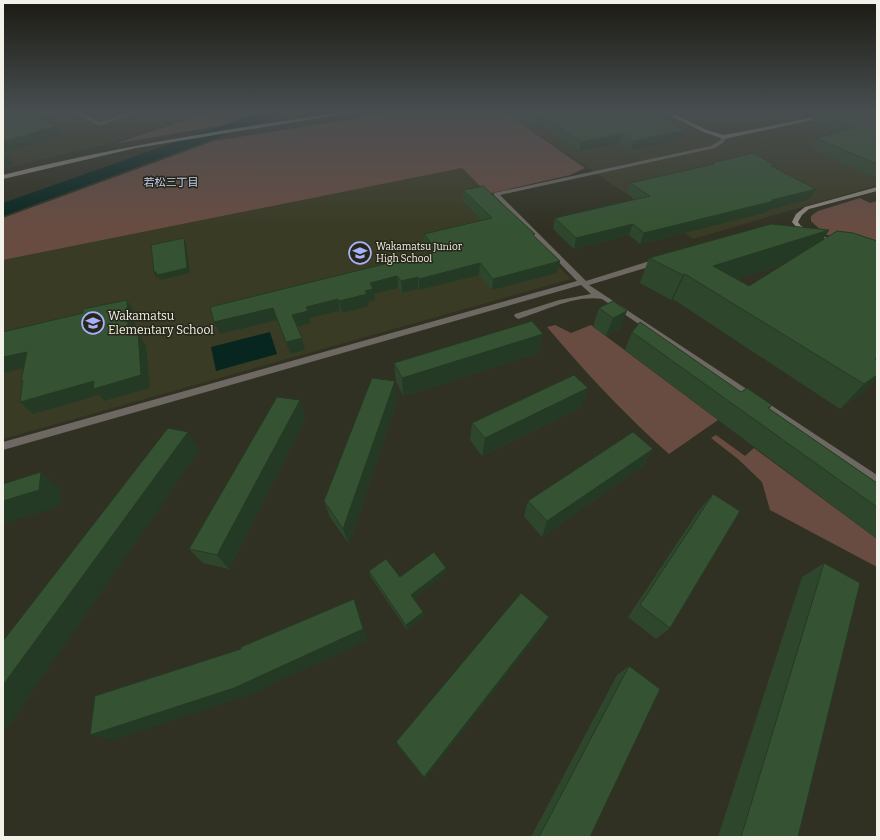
<svg xmlns="http://www.w3.org/2000/svg" width="880" height="840" font-family="Bitter,'Noto Sans JP',serif">
	<style>
		.built { fill: #3a3b25 }
		.green { fill: #684c42 }
		.water { fill: #082620 }
		.lines { fill: none; stroke-linecap: round; stroke-linejoin: round }
		.river { fill: #082620; fill-rule: evenodd }
		.street { fill: #6d6862; fill-rule: evenodd }
		.secondary { fill: #8e877d; fill-rule: evenodd }
		.wall { fill: #2e472c; fill-rule: evenodd }
		.shaded-wall { fill: #253a24 }
		.building { fill: #355333; stroke: #253a24 }
		.labels { text-anchor: middle; dominant-baseline: central; stroke-width: 3; stroke-linejoin: round; paint-order: stroke }
		.far-poi-label { font-size: 10px; fill: #f2f2e9; stroke: #272719; text-anchor: start }
		.far-neighbourhood-label { font-size: 11px; fill: #c4cbf5; stroke: #272719 }
		.poi-label { font-size: 12px; fill: #f2f2e9; stroke: #272719; text-anchor: start }
	</style>
	<rect width="100%" height="100%" fill="#313123"/>
	<!-- built -->
	<path class="built" d="M3,111H208L103,145L3,169Z
		M504,111H877V185L693,239Z
		M462,168L571,279L3,439V260Z"/>
	<!-- green -->
	<path class="green" d="M212,111H268L230,124L114,144Z
		M401,111H503L585,168L570,175L488,194L462,168L3,260V218L214,141Z
		M860,198L870,203L877,201V253L825,234L811,221V216L818,211Z
		M555,325L571,333L591,325L718,420L669,454C625,415 585,372 547,327Z
		M716,435L745,456L754,448L877,539V567L770,510L762,482L738,459L711,438Z"/>
	<!-- water -->
	<path class="water" d="M270,332L277,354L216,371L211,347Z"/>
	<g class="lines">
		<!-- river -->
		<path class="river" d="M263,111H284L282,114L3,216V203Z"/>
		<!-- street -->
		<path class="street" d="M53,111H60L3,128V124Z
			M70,111H76L99,122L136,111H143L99,126Z
			M327,111H333L340,114L338,115Z
			M722,136L727,137L723,143L715,148L500,195L586,281L656,259H662V263L589,285L877,475V486L602,299C574,295 545,311 518,319L514,316L515,314L559,300L591,294L581,285L3,450V442L577,281L494,195V193L711,146L719,141Z"/>
		<!-- secondary -->
		<path class="secondary" d="M351,111H362L136,148L3,179V175C118,146 234,128 351,111Z
			M662,111H668L707,130L724,135L846,111H855L724,139L703,132Z
			M877,187V191L809,209L802,215L798,222L801,226L839,243V245H835L797,228L792,222L796,214L805,207Z"/>
	</g>
	<!-- wall -->
	<path class="wall" d="M512,111H648L685,130L682,139L631,150L620,143L579,151L543,127L536,128Z
		M721,111H848L873,121L877,120V178L810,148L816,138L829,134L830,133L835,132L811,122L815,116L802,118L787,112L740,120Z
		M712,163L775,165L774,167L816,189L809,199L769,210L768,212L640,244L629,235L574,249L553,229L555,218L636,200L627,193L630,183L711,164Z
		M463,190L534,237L560,261L557,273L492,290L479,275L419,290L418,289L402,293L398,288L374,294L375,300L368,302L369,306L342,313L340,311L309,318L311,323L297,327L302,338L305,350L290,354L277,320L220,334L430,253L424,245V234L482,221L463,201Z
		M829,230L823,240L877,241V378L863,392L840,409L673,299L671,300L640,283L649,258ZM785,264L749,286L736,279Z
		M613,301L620,329L606,336L593,327L599,308Z
		M632,332L741,392L772,405L769,409L877,483V539L625,350Z
		M543,334L539,353L403,396L396,381L394,363Z
		M397,400L349,544L330,517L324,501Z
		M582,407L482,456L470,440L472,423Z
		M306,418L229,569L203,563L189,549Z
		M653,449L643,466L542,537L524,516L528,501Z
		M713,494L670,628L656,639L628,617L699,510Z
		M824,563L798,837H718L802,577Z
		M446,568V573L413,598L423,612L424,616L407,630L370,576L369,571L400,577Z
		M543,628L425,779L399,747L396,742Z
		M629,666L590,837H531L617,675Z"/>
	<!-- shaded-wall -->
	<path class="shaded-wall" d="M7,111H25L28,116L3,122V112Z
		M744,111H787V112L740,120Z
		M806,111H827L816,112L815,116L802,118Z
		M545,118L543,127L536,128L538,119Z
		M56,126L62,136L3,153V142Z
		M685,130L682,139L631,150L634,141Z
		M623,134L620,143L579,151L581,142Z
		M8,155L14,165L3,168V156Z
		M816,189L809,199L769,210L768,212L640,244L644,233Z
		M633,224L629,235L574,249L576,238Z
		M829,230L813,255L708,288L713,266Z
		M184,238L186,243L190,273L160,280L158,277L156,278L154,272Z
		M560,261L557,273L492,290L493,279Z
		M480,263L479,275L419,290V279Z
		M685,274L673,299L671,300L683,275Z
		M397,276L398,288L374,294L375,300L368,302L369,306L342,313L339,301L365,291L370,283Z
		M418,277V289L402,293L401,281Z
		M338,299L340,311L309,318L311,323L296,327L292,315L306,307Z
		M127,300L135,313L136,348L128,335Z
		M273,308L277,320L220,334L214,322Z
		M627,311L620,329L606,336L613,318Z
		M138,333L146,346L150,388L104,401L99,395L33,414L20,402Z
		M543,334L539,353L403,396L402,378Z
		M302,338L305,350L290,354L286,342Z
		M27,352L38,365L3,373V357Z
		M877,375V378L863,392L840,409L864,384Z
		M395,381L397,400L349,544L343,529Z
		M588,388L582,407L482,456L485,438Z
		M300,400L306,418L229,569L217,555Z
		M188,432L200,450L3,734V685Z
		M653,449L643,466L542,537L547,521Z
		M41,472L61,489L60,506L3,524V501Z
		M446,568V573L412,599L411,595Z
		M354,599L359,611L368,640L247,696L114,740L90,735Z
		M423,612L424,616L407,630L406,625Z
		M549,617L543,628L425,779L424,777Z"/>
	<!-- building -->
	<path class="building" d="M29,111L56,126L3,142V118Z
		M526,111H648L685,130L634,141L623,134L581,142L545,118L538,119Z
		M823,111H848L873,121L877,120V164L816,138L832,134L830,133L855,128L816,112Z
		M3,151L8,155L3,156Z
		M753,153L775,165L771,166L816,189L772,200L774,201L644,233L633,224L576,238L555,218L650,196L630,183L714,164L712,163Z
		M483,186L535,234L533,235L560,261L493,279L480,263L419,279L418,277L401,281L397,276L370,283L373,289L365,291L367,294L339,301L338,299L306,307L308,311L292,315L302,338L286,342L273,308L214,322L210,307L437,251L424,234L492,218L463,190Z
		M771,224L829,230L713,266L749,286L837,231L853,233L877,241V358L875,359L877,361V375L864,384L685,274L683,275L649,258Z
		M184,238L187,268L157,275L156,272H154L151,245Z
		M127,300L128,335L138,333L141,375L93,389L94,381L20,402L23,380L21,381L27,352L3,357V332L83,313V309Z
		M613,301L627,311L613,318L599,308Z
		M532,321L543,334L402,378L394,363Z
		M640,322L741,392L747,388L772,405L768,408L877,483V507L632,332Z
		M574,375L588,388L485,438L472,423Z
		M372,378L395,381L343,529L324,501Z
		M277,397L300,400L217,555L189,549Z
		M168,428L188,432L3,685V641Z
		M633,432L653,449L547,521L528,501Z
		M41,472L39,490L3,501V484Z
		M713,494L740,511L670,628L640,605Z
		M434,552L446,568L411,595L423,612L406,625L369,571L386,559L400,577Z
		M824,563L860,583L798,837H741Z
		M521,593L549,617L424,777L396,742Z
		M354,599L363,629L234,688L90,735L95,696L241,649V647Z
		M629,666L660,689L590,837H539Z"/>
	<!-- sky -->
	<linearGradient id="sky" x2="0" y2="1"><stop stop-color="#1b1b13"/><stop offset="0.49" stop-color="#484e50"/><stop offset="1" stop-color="#484e50" stop-opacity="0"/></linearGradient>
	<rect width="880" height="228" fill="url(#sky)"/>
	<!-- icons -->
	<defs>
		<g id="school-ring" transform="scale(1.15)"><circle r="9.5" fill="#272719" stroke="#a7b1fc" stroke-width="1.5"/><path d="M0-5L7-2L0 1L-7-2ZM-4 1L0 2.5L4 1V4Q0 6-4 4Z" fill="#a7b1fc"/></g>
	</defs>
	<g fill-rule="evenodd">
		<use href="#school-ring" x="360" y="253"/>
		<use href="#school-ring" x="93" y="323"/>
	</g>
	<g class="labels">
		<!-- far-poi labels -->
		<g class="far-poi-label">
			<text x="376" y="247">Wakamatsu Junior<tspan x="376" dy="12">High School</tspan></text>
		</g>
		<!-- far-neighbourhood labels -->
		<g class="far-neighbourhood-label">
			<text x="171" y="182">若松三丁目</text>
		</g>
		<!-- poi labels -->
		<g class="poi-label">
			<text x="108" y="316">Wakamatsu<tspan x="108" dy="14">Elementary School</tspan></text>
		</g>
	</g>
	<!-- border -->
	<rect width="880" height="840" fill="none" stroke="#f2f2e9" stroke-width="8"/>
</svg>
